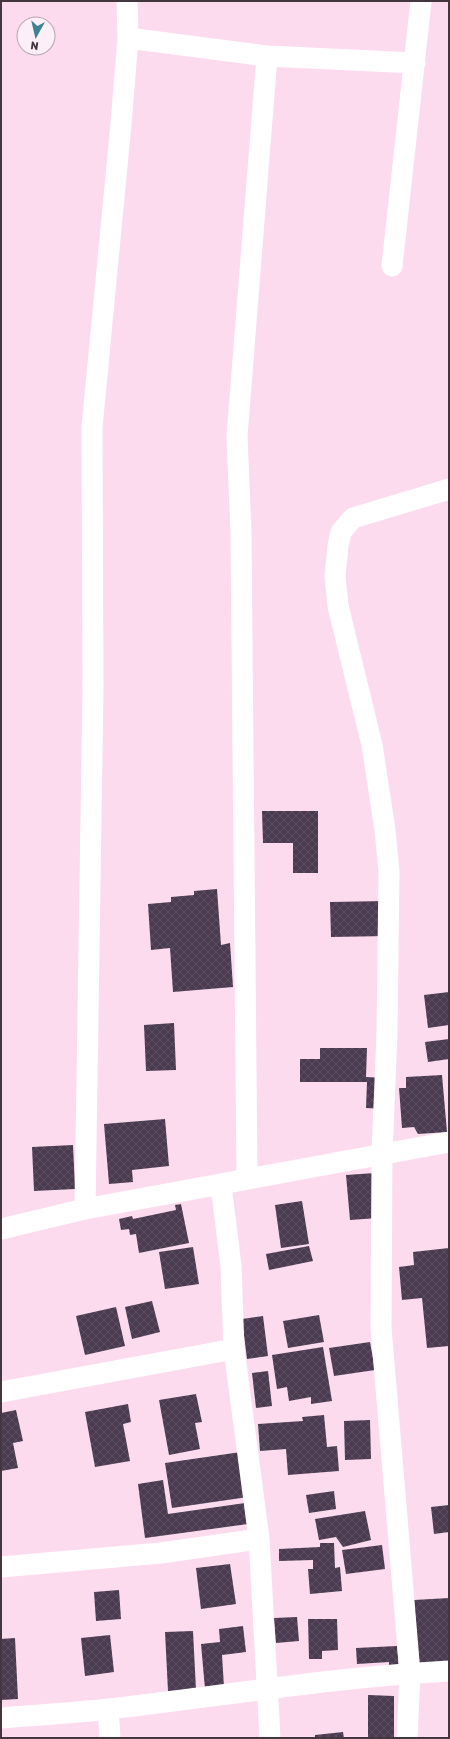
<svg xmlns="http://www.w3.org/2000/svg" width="450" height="1739" font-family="Rubik,sans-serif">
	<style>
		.building { fill: url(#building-cross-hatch) }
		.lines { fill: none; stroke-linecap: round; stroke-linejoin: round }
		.minor { stroke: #fff; stroke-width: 21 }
	</style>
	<defs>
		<pattern id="building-cross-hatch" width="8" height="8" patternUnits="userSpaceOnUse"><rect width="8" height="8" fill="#4a3b50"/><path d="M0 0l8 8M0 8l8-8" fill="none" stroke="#5d4f62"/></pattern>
	</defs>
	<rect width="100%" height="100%" fill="#fddbef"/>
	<!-- building -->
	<path class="building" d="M262,811H318V873H293V843H263Z
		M217,889L221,945L230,943L233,987L173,992L170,948L151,950L148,904L171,902V897L194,895V891Z
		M387,901L388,936L331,937L330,902Z
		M449,992V1025L428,1028L424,995Z
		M174,1023L176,1070L146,1071L144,1025Z
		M449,1039V1059L428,1062L425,1042Z
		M320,1048H367L366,1077L385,1078L384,1109L366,1108L367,1082H300V1059H320Z
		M442,1075L447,1132L418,1134L414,1127L402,1128L399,1088H406V1077Z
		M165,1119L169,1166L132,1170L133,1182L109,1184L104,1124Z
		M73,1145L75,1189L34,1191L32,1147Z
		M375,1173L378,1218L350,1220L346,1175Z
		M302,1201L309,1244L281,1248L275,1205Z
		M181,1204L189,1243L139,1253L136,1234L130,1235L129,1229L121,1230L119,1219L132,1216L133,1219L176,1210L175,1205Z
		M309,1246L313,1261L269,1270L266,1254Z
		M193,1247L199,1284L165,1289L159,1252Z
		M449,1248V1346L427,1348L422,1298L402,1300L399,1267L414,1265L413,1252Z
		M152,1301L160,1332L132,1339L125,1307Z
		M116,1307L125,1346L85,1355L76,1316Z
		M319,1315L324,1342L288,1348L283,1321Z
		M263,1316L268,1356L247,1359L242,1319Z
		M370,1342L375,1370L334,1376L329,1348Z
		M323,1347L332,1401L311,1404V1397L289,1401L287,1387L277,1389L272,1355Z
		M268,1371L272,1406L256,1408L252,1373Z
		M196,1394L202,1422L195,1423L200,1449L169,1455L159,1400Z
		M128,1404L131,1422L123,1424L130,1461L95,1467L85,1412Z
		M16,1410L23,1441L13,1443L18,1468L1,1471V1413Z
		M324,1415L327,1447L337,1446L339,1471L288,1475L286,1449L260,1451L258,1424L303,1421L302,1417Z
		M370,1420L371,1459L345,1460L344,1421Z
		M241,1452L248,1497L172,1508L165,1463Z
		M163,1480L168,1514L245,1503L248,1524L145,1538L138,1484Z
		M334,1491L336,1509L309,1513L306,1495Z
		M449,1505V1532L434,1534L431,1507Z
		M365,1511L371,1540L343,1547L336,1537L319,1540L315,1519Z
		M320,1543H334L335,1568L340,1567L342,1591L310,1594L308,1569H313V1560L279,1561V1549L320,1547Z
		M382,1545L385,1569L346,1574L342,1550Z
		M230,1564L236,1604L201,1609L196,1568Z
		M119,1590L121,1619L96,1621L94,1592Z
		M449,1598V1665L419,1667L414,1600Z
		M297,1617L299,1641L276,1643L274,1618Z
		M308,1619H337L338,1650L322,1651V1659H309Z
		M243,1626L246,1652L222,1655L224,1687L205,1689L201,1644L220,1642L219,1629Z
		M193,1631L196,1690L168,1691L165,1632Z
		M110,1635L114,1672L85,1676L81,1638Z
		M15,1638L18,1699L1,1700V1639Z
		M397,1646L399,1670L389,1671V1662L357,1664L356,1648Z
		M368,1695L394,1696V1738H368Z
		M343,1732L344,1738H315V1735Z"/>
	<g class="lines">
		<!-- minor -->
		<path class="minor" d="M128,38L267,56L415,63
			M392,266L421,1
			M247,1178L241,533L237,436L267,56
			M221,1185L231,1266L234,1349L259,1539L270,1738
			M85,1209L93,688L92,427L121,124L128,38L127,1
			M1,1229L85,1209L449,1142
			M1,1392L234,1349
			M1,1567L161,1553L259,1539
			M108,1709L110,1738
			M1,1718C37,1715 73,1713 109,1709C222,1696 335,1677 449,1671
			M407,1738L410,1673L381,1328L382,1153L387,1034L389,871L385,830L372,745L338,606L335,576L338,546L341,532L353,518L449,489"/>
	</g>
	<!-- border -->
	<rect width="450" height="1739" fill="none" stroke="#43363e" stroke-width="4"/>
	<!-- north arrow -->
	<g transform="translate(36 36) rotate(188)"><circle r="19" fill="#fdeff7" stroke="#b3a5ad"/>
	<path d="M0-3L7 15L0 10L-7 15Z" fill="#3e8390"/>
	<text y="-6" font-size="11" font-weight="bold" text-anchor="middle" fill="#43363e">N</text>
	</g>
</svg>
